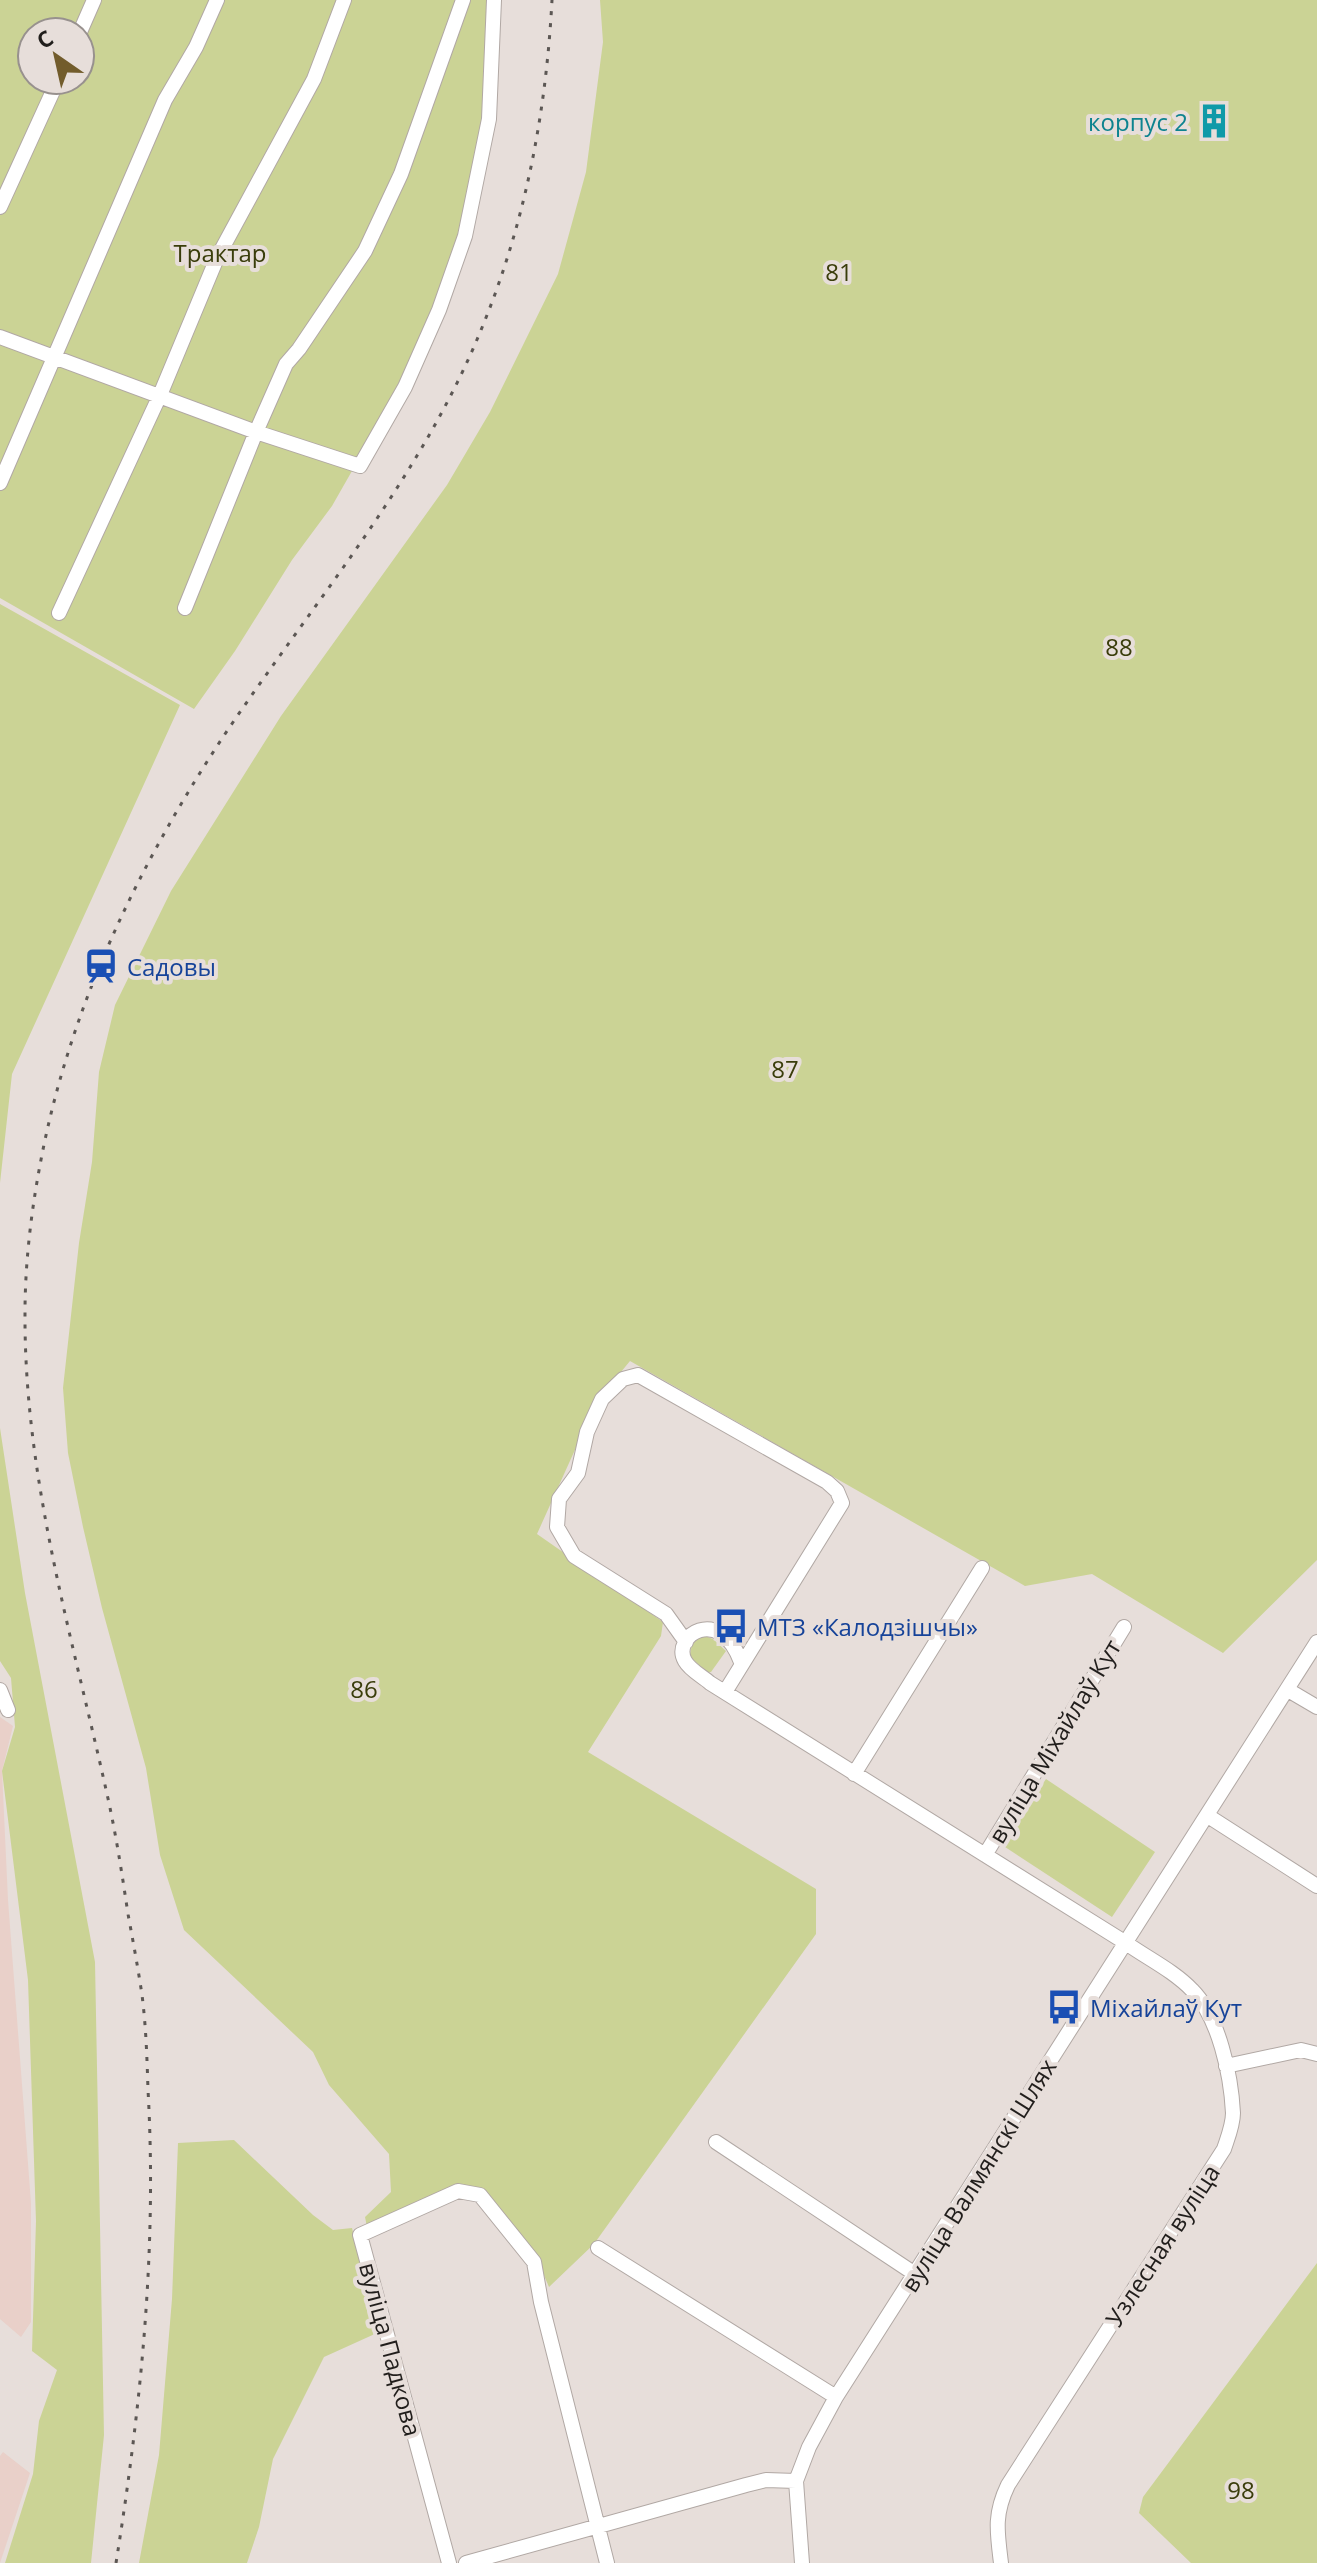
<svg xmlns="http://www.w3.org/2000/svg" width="1317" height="2563" font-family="'Open Sans',sans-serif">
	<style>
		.industrial { fill: #e9d0c9 }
		.green { fill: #cbd395; fill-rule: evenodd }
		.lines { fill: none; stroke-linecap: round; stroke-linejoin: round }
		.minor-casing { stroke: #b1a8a4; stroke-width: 16 }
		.minor { stroke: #fff; stroke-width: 14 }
		.rail { stroke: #5c5754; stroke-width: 3; stroke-dasharray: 4 8; stroke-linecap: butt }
		.labels { text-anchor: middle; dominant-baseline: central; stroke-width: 8; stroke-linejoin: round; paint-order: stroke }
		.culture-label { font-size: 24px; fill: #0d838f; stroke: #e7deda; text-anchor: end }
		.park-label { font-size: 24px; fill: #3a3d0b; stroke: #e7deda }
		.transit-label { font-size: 24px; fill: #164399; stroke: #e7deda; text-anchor: start }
		.street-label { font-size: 24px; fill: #211e1c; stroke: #e7deda }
	</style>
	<rect width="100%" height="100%" fill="#e7deda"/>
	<!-- industrial -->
	<path class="industrial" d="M0,1717L13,1726L2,1771L8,1900L31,2203V2322L21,2337L0,2319Z
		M3,2452L30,2473L0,2563V2456Z"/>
	<!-- green -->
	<path class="green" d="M0,0H490L485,118L462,235L401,385L332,506L292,560L235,651L194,709L0,598ZM32,32H80V80H32Z
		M600,0H1317V1560L1223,1653L1092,1574L1025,1586L630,1361L597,1401L537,1534L663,1622L661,1636L588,1752L816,1889V1934L594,2244L549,2287L537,2259L485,2191L458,2187L367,2227L365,2217L391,2192L389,2154L329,2085L313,2052L184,1930L160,1855L146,1768L102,1608L83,1527L68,1453L63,1388L79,1243L92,1162L99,1072L115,1005L171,891L281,716L447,485L490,412L558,274L586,172L603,42Z
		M0,604L180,705L12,1074L0,1183Z
		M0,1428L25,1593L95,1962L104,2435L91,2563H5L33,2474L39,2421L57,2370L32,2351L36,2221L28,1980L2,1771L15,1727L11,1678L0,1661Z
		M705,1636L713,1639L726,1651L711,1672H707L690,1657C691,1645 693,1640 705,1636Z
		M1046,1779L1155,1852L1112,1917L1002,1845Z
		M234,2140L313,2215L333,2230L352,2228L377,2333L324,2357L273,2459L259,2527L247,2563H139L159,2455L172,2299L178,2143Z
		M1317,2263V2563H1191L1139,2513L1143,2497Z"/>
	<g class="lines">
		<!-- minor casing -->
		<g class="minor-casing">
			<path id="minor" d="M80,32L94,0
				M0,207L58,80
				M0,337L256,432L360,466L405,387L439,310L465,236L489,119L494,0
				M0,483L165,100L196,47L217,0
				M185,608L256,432L286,364L299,349L365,251L401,174L463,0
				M59,613L160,395L217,258L314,79L344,0
				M686,1642L666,1614L574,1556L557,1527L559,1499L578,1473L587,1432L602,1399L623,1379L638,1375L827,1482L837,1491L842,1503L725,1692
				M741,1662C719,1603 671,1637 685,1661C690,1670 702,1676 710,1683L1126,1943C1147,1958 1174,1971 1192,1990C1219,2017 1231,2075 1233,2113C1233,2125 1228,2137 1224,2149L1008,2485C994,2514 997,2531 1001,2563
				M0,1690L8,1710
				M1288,1690L1317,1707
				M854,1774L982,1568
				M1208,1816L1317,1886
				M985,1855L1124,1627
				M1226,2066L1301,2050L1317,2054
				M716,2142L915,2274
				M598,2248L836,2397
				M449,2563L360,2235L458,2191L480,2195L534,2262L541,2302L607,2563
				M466,2563L746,2485L766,2480L796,2481
				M802,2563L796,2481L809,2447L836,2397L1317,1642"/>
		</g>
		<!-- minor -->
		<use href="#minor" class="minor"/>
		<!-- rail -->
		<path class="rail" d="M116,2563C141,2406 157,2249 148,2090C147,2058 146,2026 142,1995C138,1968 133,1941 128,1914C122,1874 116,1834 107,1794C72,1636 24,1477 25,1313C25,1264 31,1213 40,1165C69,1008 139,863 227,731C315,601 421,477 481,330C525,224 546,114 552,0"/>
	</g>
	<!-- icons -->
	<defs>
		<g id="building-bare" transform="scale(2.76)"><path d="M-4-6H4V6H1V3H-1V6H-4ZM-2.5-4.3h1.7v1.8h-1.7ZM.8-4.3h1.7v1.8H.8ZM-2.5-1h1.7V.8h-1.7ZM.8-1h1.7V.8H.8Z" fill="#0f9aa8" stroke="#e7deda" stroke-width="2.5" paint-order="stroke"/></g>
		<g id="station-bare" transform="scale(2.76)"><path d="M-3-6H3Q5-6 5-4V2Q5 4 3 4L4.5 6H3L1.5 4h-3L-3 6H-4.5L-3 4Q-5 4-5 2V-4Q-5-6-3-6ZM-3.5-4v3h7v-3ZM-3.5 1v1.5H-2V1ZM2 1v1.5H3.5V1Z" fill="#1a4fb4" stroke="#e7deda" stroke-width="2.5" paint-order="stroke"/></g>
		<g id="bus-bare" transform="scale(2.76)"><path d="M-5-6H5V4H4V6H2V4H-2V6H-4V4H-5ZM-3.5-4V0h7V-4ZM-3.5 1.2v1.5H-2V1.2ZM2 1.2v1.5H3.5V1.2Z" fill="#1a4fb4" stroke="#e7deda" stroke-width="2.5" paint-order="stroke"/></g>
	</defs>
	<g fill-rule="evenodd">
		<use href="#building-bare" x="1214" y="121"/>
		<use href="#station-bare" x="101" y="966"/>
		<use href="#bus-bare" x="731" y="1626"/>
		<use href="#bus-bare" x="1064" y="2007"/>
	</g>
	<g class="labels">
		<!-- culture labels -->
		<g class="culture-label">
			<text x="1188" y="121">корпус 2</text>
		</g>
		<!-- park labels -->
		<g class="park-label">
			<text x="220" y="252">Трактар</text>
			<text x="839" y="271">81</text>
			<text x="1119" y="646">88</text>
			<text x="785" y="1068">87</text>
			<text x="364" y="1688">86</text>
			<text x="1241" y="2489">98</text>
		</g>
		<!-- transit labels -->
		<g class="transit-label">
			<text x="127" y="966">Садовы</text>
			<text x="757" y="1626">МТЗ «Калодзішчы»</text>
			<text x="1090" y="2007">Міхайлаў Кут</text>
		</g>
		<!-- street labels -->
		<g class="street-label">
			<text transform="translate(1054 1741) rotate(-59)">вуліца Міхайлаў Кут</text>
			<text transform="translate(978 2175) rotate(-58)">вуліца Валмянскі Шлях</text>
			<text transform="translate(1162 2245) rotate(-57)">Узлесная вуліца</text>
			<text transform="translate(391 2349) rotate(75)">вуліца Падкова</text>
		</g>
	</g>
	<!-- north arrow -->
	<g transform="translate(56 56) rotate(326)"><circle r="38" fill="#e7deda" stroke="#98918e" stroke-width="2"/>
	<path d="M0-6L14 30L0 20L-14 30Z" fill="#725c2c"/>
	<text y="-12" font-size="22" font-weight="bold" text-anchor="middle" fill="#211e1c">С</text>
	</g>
</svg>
